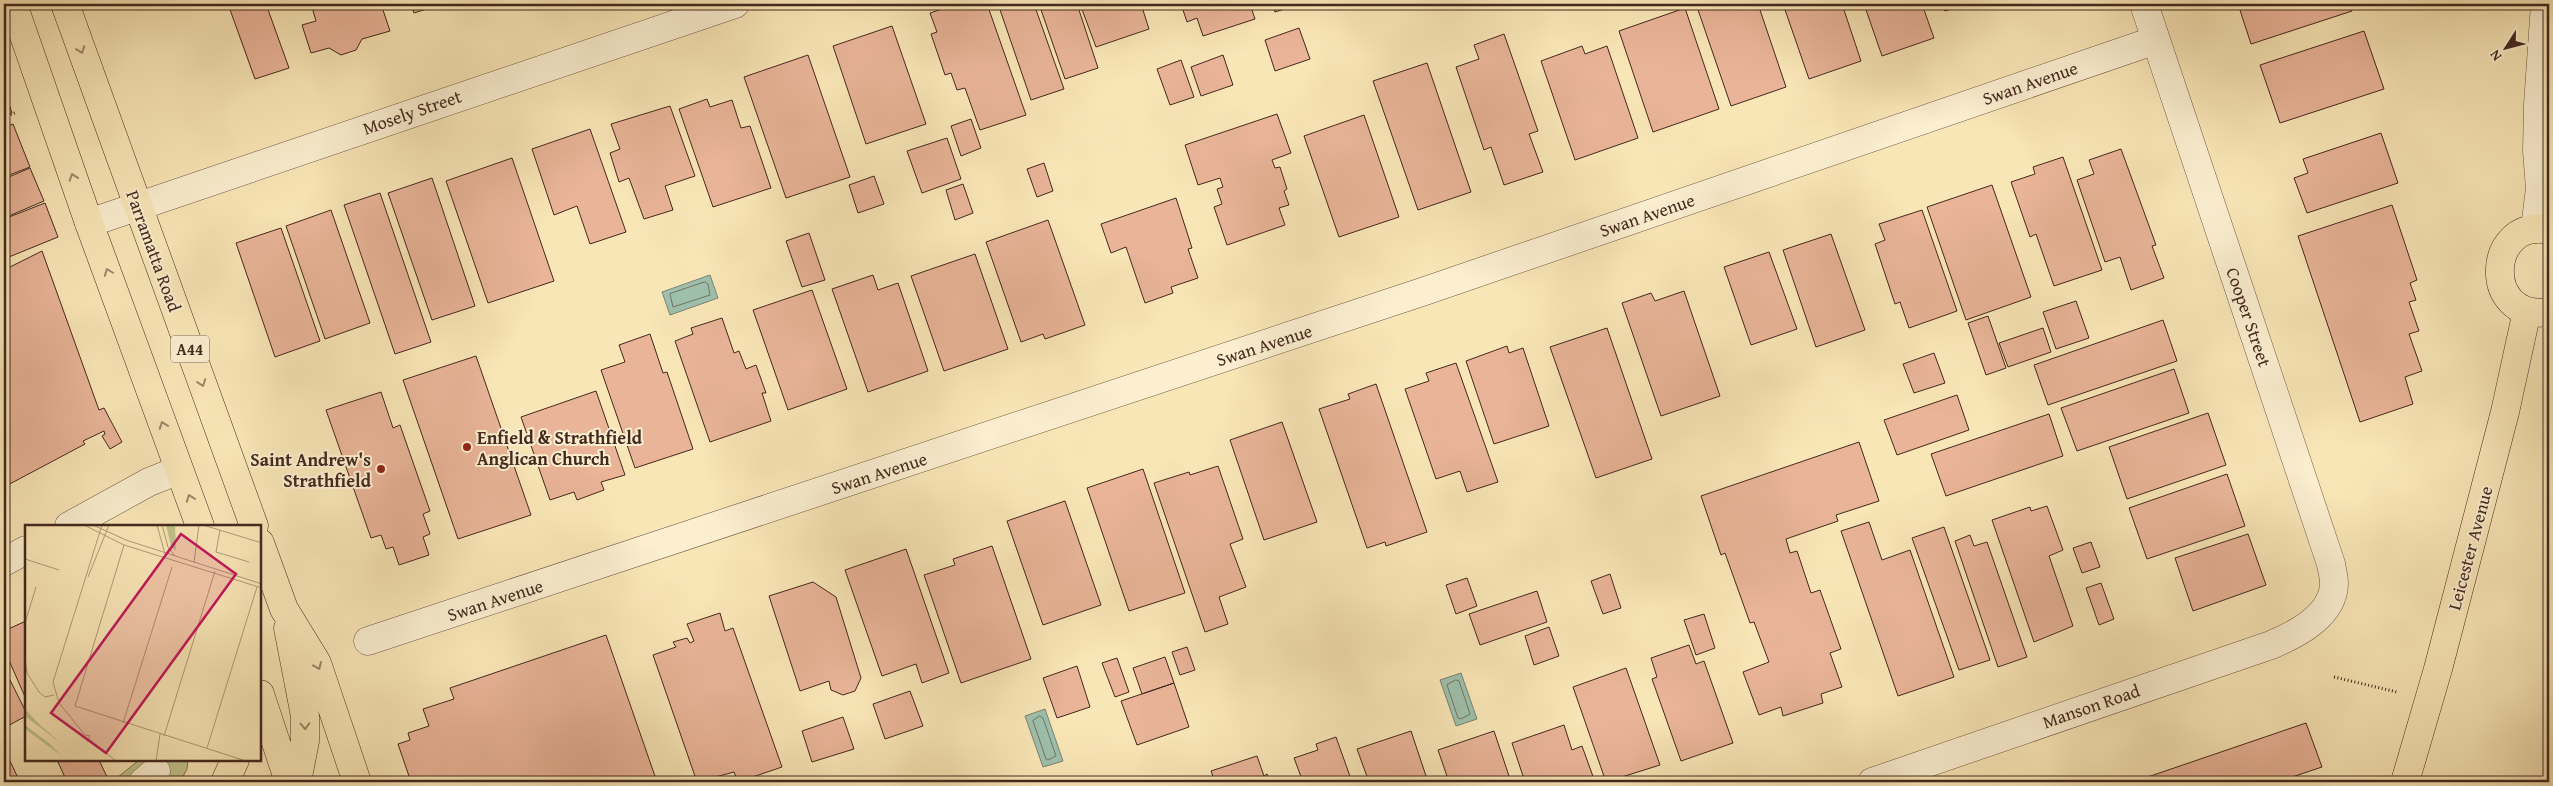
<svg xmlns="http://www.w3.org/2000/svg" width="2553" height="786" font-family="'Gentium Book Plus',serif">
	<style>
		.green { fill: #c1c48c; stroke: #827655 }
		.water { fill: #9ec0ac; stroke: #7a8373 }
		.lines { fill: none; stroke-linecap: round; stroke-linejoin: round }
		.shore { stroke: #717465; stroke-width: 1 }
		.building { fill: #e9b498; stroke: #44281e }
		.minor-casing { stroke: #715844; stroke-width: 29 }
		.major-casing { stroke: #44281e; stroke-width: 29 }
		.highway-casing { stroke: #44281e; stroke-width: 29 }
		.path { stroke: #44281e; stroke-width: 3; stroke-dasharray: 1 2.5; stroke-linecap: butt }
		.minor { stroke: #fbefd0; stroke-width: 28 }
		.major { stroke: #f9e6b7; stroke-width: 28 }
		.highway { stroke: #f9e6b7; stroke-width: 28 }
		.oneway { stroke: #9e876a }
		.poi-dot { fill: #8f2418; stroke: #fbefd0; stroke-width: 2 }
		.labels { text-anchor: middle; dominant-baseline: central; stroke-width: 4; stroke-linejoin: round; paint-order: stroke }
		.shield { fill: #fbefd0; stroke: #7b6453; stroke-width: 1 }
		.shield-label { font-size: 16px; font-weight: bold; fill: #44281e }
		.street-label { font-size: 18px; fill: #44281e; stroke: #fbefd0 }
		.poi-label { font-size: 18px; font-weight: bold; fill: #44281e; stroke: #fbefd0; text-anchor: start }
		.inset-road { fill: none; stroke: #b19a7a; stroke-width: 1 }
		.view { fill: #c2185b; fill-opacity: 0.15; stroke: #c2185b; stroke-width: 2.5 }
		.inset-edge { fill: none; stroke: #44281e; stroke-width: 2.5 }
	</style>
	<rect width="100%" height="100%" fill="#f9e6b7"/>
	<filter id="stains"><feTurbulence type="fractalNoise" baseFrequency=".004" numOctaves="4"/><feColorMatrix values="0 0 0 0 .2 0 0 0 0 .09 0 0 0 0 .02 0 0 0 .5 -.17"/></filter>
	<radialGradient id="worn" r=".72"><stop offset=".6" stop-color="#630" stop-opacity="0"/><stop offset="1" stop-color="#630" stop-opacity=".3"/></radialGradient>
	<!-- green -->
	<path class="green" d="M139,760H188L187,769L180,782H112Z"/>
	<!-- water -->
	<path class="water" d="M710,275L718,298L670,315L662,292Z
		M1461,673L1477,719L1456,726L1440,680Z
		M1045,709L1063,761L1043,767L1025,716Z"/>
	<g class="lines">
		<!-- shore -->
		<path class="shore" d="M705,282L708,284L710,295L673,307L670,294Z
			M1456,680L1459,681L1470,714L1461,719L1458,718L1447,685Z
			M1040,716L1043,718L1056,756L1048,760L1046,759L1033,721Z"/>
	</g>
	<!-- building -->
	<path class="building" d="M228,4H266L289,68L255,79Z
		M311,4H381L390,31L362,39L356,50L341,55L329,48L311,53L302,25L316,21Z
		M411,4H442L414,13Z
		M957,4H987L1026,115L980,130L965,88L957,90L951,73L945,75L931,34L937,32L930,13Z
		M998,4H1034L1064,89L1031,100Z
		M1039,4H1077L1098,68L1065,79Z
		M1080,4H1141L1149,29L1096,47Z
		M1181,4H1250L1255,19L1203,36L1197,18L1187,22Z
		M1272,4H1300L1275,12Z
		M1696,4H1758L1786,87L1731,106Z
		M1783,4H1842L1861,61L1809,79Z
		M1864,4H1922L1934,38L1882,56Z
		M1942,4H1968L1945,11Z
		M2238,4H2349L2352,11L2251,44Z
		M1685,8L1719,109L1653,132L1619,31Z
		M892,26L926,124L866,144L833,46Z
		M1299,28L1310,59L1275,71L1265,40Z
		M2364,31L2384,89L2280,123L2260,65Z
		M1504,34L1538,131L1529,134L1543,172L1504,185L1491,147L1484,150L1456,67L1479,59L1474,45Z
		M1582,46L1585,54L1607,46L1638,138L1575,160L1541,61Z
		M808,55L850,177L786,198L744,77Z
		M1223,55L1233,85L1201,96L1191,67Z
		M1181,60L1194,97L1170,105L1157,69Z
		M1427,63L1471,192L1418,210L1373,81Z
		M4,89L12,113L4,116Z
		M707,99L710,107L732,100L741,128L750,126L771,188L713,207L679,109Z
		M670,106L695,176L665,186L673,210L644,219L629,178L619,182L610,153L620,149L611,124Z
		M1277,114L1291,153L1272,160L1275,168L1280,167L1287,189L1284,191L1289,205L1279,208L1285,225L1227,245L1214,207L1222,204L1217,189L1223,187L1220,178L1198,185L1185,145Z
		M1364,115L1399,217L1339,237L1304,136Z
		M971,119L981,148L961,156L951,126Z
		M13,124L30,167L4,177V128Z
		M590,129L626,232L590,244L577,206L554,215L532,149Z
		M2381,133L2398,183L2307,213L2294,178L2308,173L2303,159Z
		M947,138L961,179L922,193L907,151Z
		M2121,149L2156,245L2152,246L2164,278L2131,290L2120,257L2105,262L2077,180L2094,174L2089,160Z
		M2063,157L2102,270L2054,286L2036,234L2030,237L2011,182L2035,174L2033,167Z
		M512,158L554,281L488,303L446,181Z
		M1044,163L1053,191L1037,197L1027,169Z
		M30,168L44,201L4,218V179Z
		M874,176L884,204L858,213L849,185Z
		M432,178L475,306L432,320L388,193Z
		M963,184L973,213L955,220L946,190Z
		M1992,185L2031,297L1966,320L1927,207Z
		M380,193L431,342L395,354L344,205Z
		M1176,198L1192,248L1188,249L1198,278L1171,287L1173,293L1145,303L1126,247L1111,253L1101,224Z
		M45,203L58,237L4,259V219Z
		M2392,205L2417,280L2410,283L2416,300L2409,302L2419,331L2409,334L2422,371L2405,377L2413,404L2360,422L2298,236Z
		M331,210L370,323L325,339L286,226Z
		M1922,210L1957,311L1909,328L1900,302L1895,304L1875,244L1885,240L1879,224Z
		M1048,220L1085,325L1045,339L1043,334L1021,342L986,242Z
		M281,228L320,341L275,357L236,243Z
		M809,233L825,280L802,287L786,241Z
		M1831,234L1865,330L1816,347L1783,250Z
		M42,251L99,410L104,408L122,442L110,449L102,436L105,434L104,431L83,441L85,444L4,487V390L9,388L4,377V270Z
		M1769,252L1797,329L1751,345L1724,267Z
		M975,254L1008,349L944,371L911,276Z
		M873,275L878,290L898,283L928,371L868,392L832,289Z
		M812,290L847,389L788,410L753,310Z
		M1684,291L1720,396L1661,416L1622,303L1651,293L1655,301Z
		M2076,301L2089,338L2056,349L2043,312Z
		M1988,316L2006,368L1986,375L1968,323Z
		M722,318L734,353L739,351L746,369L756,365L766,393H762L771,421L710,442L675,341L693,334L691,328Z
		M2163,320L2177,361L2048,405L2034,365Z
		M1607,328L1652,459L1596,478L1550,347Z
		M2043,328L2051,352L2008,367L1999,343Z
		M650,334L663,373L667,372L693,449L635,468L601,370L625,362L619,345Z
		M1507,346L1509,353L1523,348L1549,426L1494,444L1466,361Z
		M1934,353L1945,383L1914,393L1903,364Z
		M476,356L531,515L458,539L403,380Z
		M1456,363L1498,482L1467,492L1460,471L1436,479L1405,389L1429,381L1426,373Z
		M2174,369L2189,413L2077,451L2061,408Z
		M1376,384L1427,532L1386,546L1385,542L1367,548L1319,409L1350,399L1348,394Z
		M596,391L625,475L601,482L604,490L577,500L574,492L550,500L521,417Z
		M381,392L393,428L400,425L430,511L423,514L430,534L423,537L429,555L399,565L393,547L386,549L381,535L371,538L326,410Z
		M1957,395L1969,430L1897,455L1884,420Z
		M2208,413L2226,465L2127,499L2109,447Z
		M2049,414L2063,456L1946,496L1931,454Z
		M1282,422L1317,522L1264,540L1230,440Z
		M1859,442L1879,501L1836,515L1838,521L1786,539L1790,553L1797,551L1811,593L1820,590L1841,649L1830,653L1842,687L1821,694L1823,703L1783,716L1781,707L1759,715L1743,672L1769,662L1754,622L1750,623L1725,553L1721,555L1701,496Z
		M1218,466L1243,539L1230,544L1246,587L1219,597L1228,624L1205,632L1154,483L1189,472L1190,475Z
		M1143,469L1185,593L1129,611L1087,488Z
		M2227,474L2245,526L2147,559L2129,508Z
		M1065,501L1101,605L1043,625L1007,521Z
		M2047,506L2063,550L2049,556L2073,626L2034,642L1992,520L2030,507L2031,511Z
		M1869,522L1882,560L1910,550L1954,677L1898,696L1841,531Z
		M1944,527L1990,660L1959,670L1912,538Z
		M2248,534L2266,585L2193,611L2175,558Z
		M1970,535L1974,546L1987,542L2027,657L1998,667L1955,541Z
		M2091,542L2100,567L2082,573L2073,548Z
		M992,546L1031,659L961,683L924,575L955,565L953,559Z
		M906,549L949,673L922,683L916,664L882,676L845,570Z
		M1610,574L1621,608L1603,614L1591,581Z
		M1467,578L1477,606L1456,614L1446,585Z
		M813,582L836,597L861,678L855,691L843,695L831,690L829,681L800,691L769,596Z
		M2101,583L2114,619L2099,625L2086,588Z
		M1537,591L1547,622L1480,645L1469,614Z
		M720,613L725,631L733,628L782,767L738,782L734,772L697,782L653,655L676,647L673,642L687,638L690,643L694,641L687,624Z
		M1704,614L1715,648L1696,655L1684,620Z
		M26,621V699L4,649V631Z
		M1549,627L1559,656L1534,665L1525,636Z
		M606,635L657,782H411L398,744L410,740L408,733L429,726L423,709L454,699L450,688Z
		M1689,645L1696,664L1704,661L1733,743L1681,761L1652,679L1657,677L1651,658Z
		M1187,647L1195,670L1180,675L1172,652Z
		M1165,657L1174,683L1142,694L1133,668Z
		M1117,658L1129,692L1115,697L1102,663Z
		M1077,666L1090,707L1057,718L1043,678Z
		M4,668L26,712V716L4,728Z
		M1626,668L1660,765L1606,782L1573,687Z
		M1174,683L1189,727L1137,745L1121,701Z
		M910,691L923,726L885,739L873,704Z
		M843,717L854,749L812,762L802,731Z
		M2306,723L2322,767L2277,782H2133Z
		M1564,725L1572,750L1582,746L1595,782H1525L1512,743Z
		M1411,731L1428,782H1369L1357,749Z
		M1494,731L1511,782H1449L1438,750Z
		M1336,737L1352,782L1357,779L1359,782H1303L1294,758L1318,750L1316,744Z
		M1257,756L1264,776L1267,774L1270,782H1215L1211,771Z
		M9,759L20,782H4V762Z
		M62,760H99L107,777L97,782H67L58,762Z"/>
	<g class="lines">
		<!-- minor casing -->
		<g class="minor-casing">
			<path id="minor" d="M89,223L735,4
				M2535,229L2540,188L2537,151L2538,105L2545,4
				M69,526L149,482L179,470
				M4,562L26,550
				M368,641L1422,292L2156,40
				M143,782L156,771
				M1872,782L2271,645C2295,635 2334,616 2334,583C2334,577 2332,570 2331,564L2144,4"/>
		</g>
		<!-- major casing -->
		<g class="major-casing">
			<path id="major" d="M2549,230C2486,217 2481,322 2549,312
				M2405,782L2438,669L2505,412L2527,311"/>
		</g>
		<!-- highway casing -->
		<g class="highway-casing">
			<path id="highway" d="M13,4L89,223L200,526
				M65,4L254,526
				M260,543L284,609L317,663L357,782
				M288,628L305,716V741L297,782
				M260,694L289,782
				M225,782L235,760"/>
		</g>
		<!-- path -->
		<path class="path" d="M4,117L17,112
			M2334,677L2397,692"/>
		<!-- minor -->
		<use href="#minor" class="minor"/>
		<!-- major -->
		<use href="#major" class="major"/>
		<!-- highway -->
		<use href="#highway" class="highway"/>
	</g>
	<!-- one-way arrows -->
	<defs><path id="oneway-chevron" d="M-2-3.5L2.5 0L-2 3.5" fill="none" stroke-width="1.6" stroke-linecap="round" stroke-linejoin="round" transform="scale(1.25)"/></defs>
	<g class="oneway">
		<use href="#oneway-chevron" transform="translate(81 50) rotate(70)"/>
		<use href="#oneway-chevron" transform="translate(73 177) rotate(-109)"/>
		<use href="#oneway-chevron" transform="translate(108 272) rotate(-111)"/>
		<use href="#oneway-chevron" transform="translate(202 383) rotate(70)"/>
		<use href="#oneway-chevron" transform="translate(163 425) rotate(-110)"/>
		<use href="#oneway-chevron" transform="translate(190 498) rotate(-110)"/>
		<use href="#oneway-chevron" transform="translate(318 666) rotate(67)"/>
		<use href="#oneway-chevron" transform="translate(305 726) rotate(89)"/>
	</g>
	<!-- markers -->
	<g class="poi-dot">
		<circle cx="467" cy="447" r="5"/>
		<circle cx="381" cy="469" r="5"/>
	</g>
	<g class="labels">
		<!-- shield labels -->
		<rect class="shield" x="171" y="335.5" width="38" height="27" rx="4"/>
		<g class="shield-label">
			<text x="190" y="349">A44</text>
		</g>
		<!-- street labels -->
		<g class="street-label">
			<text transform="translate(2030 83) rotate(-19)">Swan Avenue</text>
			<text transform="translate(412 112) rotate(-19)">Mosely Street</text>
			<text transform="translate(1647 215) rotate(-19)">Swan Avenue</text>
			<text transform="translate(154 251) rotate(70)">Parramatta Road</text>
			<text transform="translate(2249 317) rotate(71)">Cooper Street</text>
			<text transform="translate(1264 345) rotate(-18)">Swan Avenue</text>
			<text transform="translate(879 473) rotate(-18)">Swan Avenue</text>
			<text transform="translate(2470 548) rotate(-75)">Leicester Avenue</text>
			<text transform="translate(495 600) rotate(-18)">Swan Avenue</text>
			<text transform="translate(2091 706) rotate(-19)">Manson Road</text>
		</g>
		<!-- poi labels -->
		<g class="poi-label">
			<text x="477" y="437">Enfield &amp; Strathfield<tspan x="477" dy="21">Anglican Church</tspan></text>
			<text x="371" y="459" text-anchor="end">Saint Andrew's<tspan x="371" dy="21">Strathfield</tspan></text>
		</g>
	</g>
	<!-- overview -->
	<g transform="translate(25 525)">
		<rect width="236" height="236" fill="#f9e6b7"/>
		<path d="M141,0H150L151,26L146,21ZM0,184L14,199L37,219L0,191ZM0,200L25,219L37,231L0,204Z" fill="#c1c48c"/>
		<path class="inset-road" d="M59,0L99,20L237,63M68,0L101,15L237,59M132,0L140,29M137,0L143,22L150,31M178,0L237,18M195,5L191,27L224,37M99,20L50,181L221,236M0,34L34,45M169,37L174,0M63,52L84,0M0,98L11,62M0,133L2,148L14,167L20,172L29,170M98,198L147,42M139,211L190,46M65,215L91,236M62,217L65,211L60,210L34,178L28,157L77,0M182,223L232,62M131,236L135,209"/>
		<path class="view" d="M156,9L211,49L81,228L26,188Z"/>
		<rect width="236" height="236" class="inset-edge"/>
	</g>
	<!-- margin -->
	<rect width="2553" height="786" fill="none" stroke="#f9e6b7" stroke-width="20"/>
	<rect x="5" y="5" width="2543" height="776" fill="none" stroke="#44281e" stroke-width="2.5"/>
	<rect x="10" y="10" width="2533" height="766" fill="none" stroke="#44281e"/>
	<!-- north arrow -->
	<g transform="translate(2506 48) rotate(234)" stroke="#fbefd0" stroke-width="4" paint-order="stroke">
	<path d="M0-4L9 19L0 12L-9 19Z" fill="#44281e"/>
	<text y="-8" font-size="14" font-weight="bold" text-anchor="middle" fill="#44281e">N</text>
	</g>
	<rect width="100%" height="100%" filter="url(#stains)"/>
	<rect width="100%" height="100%" fill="url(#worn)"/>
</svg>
